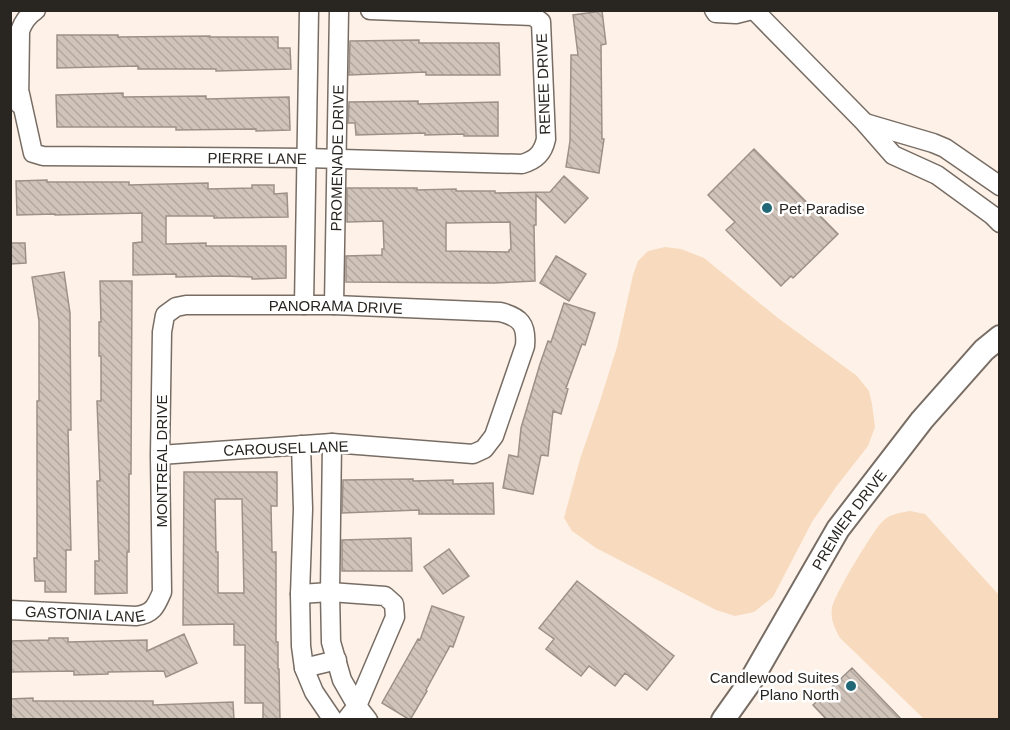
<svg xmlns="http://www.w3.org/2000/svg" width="1010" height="730" font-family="Arial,sans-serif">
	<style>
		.green { fill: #f8dabe }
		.building { fill: url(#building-back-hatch); stroke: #9c9188; stroke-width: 1.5; fill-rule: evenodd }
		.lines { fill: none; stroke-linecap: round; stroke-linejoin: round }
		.minor-casing { stroke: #786d64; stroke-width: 21 }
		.tertiary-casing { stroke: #786d64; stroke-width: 26 }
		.minor { stroke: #fff; stroke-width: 18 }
		.tertiary { stroke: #fff; stroke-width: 22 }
		.poi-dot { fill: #216776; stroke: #fff; stroke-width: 2 }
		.labels { text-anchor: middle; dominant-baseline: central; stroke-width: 5; stroke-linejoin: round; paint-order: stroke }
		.street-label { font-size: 15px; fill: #292521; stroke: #fff }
		.poi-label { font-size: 15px; fill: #292521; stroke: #fff; text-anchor: start }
	</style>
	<defs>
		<pattern id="building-back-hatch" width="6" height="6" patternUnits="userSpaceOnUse" patternTransform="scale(1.5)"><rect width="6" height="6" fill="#d0c4ba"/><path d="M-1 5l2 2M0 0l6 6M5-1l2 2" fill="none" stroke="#b3a8a0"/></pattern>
	</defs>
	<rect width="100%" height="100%" fill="#fef2e8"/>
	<!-- green -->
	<path class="green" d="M665,247L681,249L704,258L778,318L857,376L869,391L872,404L875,427L868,446L836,487L812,522L773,597L754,612L735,616L716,610L596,548L572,531L564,518L580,459L599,404L617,347L633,275L638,261L648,251Z
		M910,511L925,514L999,595V719H924L840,638C835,629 830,619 832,608C834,595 872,533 881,523C889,514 899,513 910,511Z"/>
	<!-- building -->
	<path class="building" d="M602,11L606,44L601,45L602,139H604L599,173L566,167L570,141L571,55H578L573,15Z
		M57,35H118V37L210,36V37H278V48H290L291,69L216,71V69H138V66L57,68Z
		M419,40V43H499L500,75H426V72L349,75L350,41Z
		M123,93V97L206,96V99L289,97L290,130L256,131V129L176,130V127H57L56,95Z
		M418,101V104L498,102V136H464V134L425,135V133L356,135L355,123H348L349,102Z
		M754,149L838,234L793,278L791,276L781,286L726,230L735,222L708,195Z
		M564,176L588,198L565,223L536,195V225H534L535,281L494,283L346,282V256L382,255V249H384L383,221L347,222V188H417V190L456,189V191H495V193L550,192ZM510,222L511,249L509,250V252L446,251V223Z
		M47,180V182H129V185L208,183V189L252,188V185H274V194L287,193L288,217L214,218V216H166V244L206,243V246H286V278L252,279V277L224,276L176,277V274L133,275V243L142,242V213L55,215V214L17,215L16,181Z
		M10,243H25L26,263L10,264Z
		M556,256L586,274L569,301L540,283Z
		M64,272L70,313L71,430H68L71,550H66V592H45V581H35L34,558H37V401H39V321L32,277Z
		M100,281H132L131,474H129V552H127V593L95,594V561H99L97,481H100L97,401H101V356H99V322H101Z
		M564,303L595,313L585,345L582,344L566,388L568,389L561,414L553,411L548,456L541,455L533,494L503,488L509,455L518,457L521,428L540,364L548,341L551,342Z
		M184,472H277V506H271L272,552H276V642H278V669H279L280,720H263V703H245V645H234V624L183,625ZM215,499H242L244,593H218V552H216Z
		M413,479V481L453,480V484L493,483L494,514H419V510L342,513L343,480Z
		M411,538L412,571H342V540Z
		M449,549L469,576L443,594L424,567Z
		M577,581L674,656L647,690L625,673L615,686L589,666L581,676L546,649L554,639L539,628Z
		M432,606L464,617L453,647L450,646L426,690L427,691L410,720L382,703L418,639L420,640Z
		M184,634L197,663L166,677L164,671L108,672V674L74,675V671L10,672V641L49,640V638H68V642L147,640V651Z
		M852,668L902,720H827L813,705Z
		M33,698V701H153V705L233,702L234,720H10V699Z"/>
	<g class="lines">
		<!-- minor casing -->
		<g class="minor-casing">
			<g id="minor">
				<path d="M714,10L716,13L736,14L752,10"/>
				<path d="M754,10L865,123L893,155L937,175L992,215L1000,223"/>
				<path id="s1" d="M20,94L33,153L43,156L306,158L522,164C536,160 543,153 546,139L541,22L533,16L370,10"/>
				<path d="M19,104L20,31C23,22 27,16 36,10"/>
				<path d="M865,123L933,143L945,148L1000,186"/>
				<path d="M304,305L309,10"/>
				<path id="s2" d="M334,305L339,10"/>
				<path d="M332,443L330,592L331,642L342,680L357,706L368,720"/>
				<path d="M301,445L303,509L300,594L301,646L304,668L314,692L333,720"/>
				<path d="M300,594L330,592L385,596L394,604L395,617L357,706L346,720"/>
				<path id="s3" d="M10,610L136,616C153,614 156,606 162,592L160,455L162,332L165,315L176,307L186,305H334L500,312C520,317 527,324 525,346L494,436L484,449L473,454L332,443L160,455"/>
				<path d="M304,668L337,660"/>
			</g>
		</g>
		<!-- tertiary casing -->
		<g class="tertiary-casing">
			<g id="tertiary">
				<path id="s4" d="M723,720L750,682L838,529L922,420L984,350L1000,337"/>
			</g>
		</g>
		<!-- minor -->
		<use href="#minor" class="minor"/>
		<!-- tertiary -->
		<use href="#tertiary" class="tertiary"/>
	</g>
	<!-- markers -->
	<g class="poi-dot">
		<circle cx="767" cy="208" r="6"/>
		<circle cx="851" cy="686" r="6"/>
	</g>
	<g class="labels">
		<!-- street labels -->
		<g class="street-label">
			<text transform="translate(543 84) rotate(-92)">RENEE DRIVE</text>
			<text stroke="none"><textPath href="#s1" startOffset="285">PIERRE LANE</textPath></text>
			<text stroke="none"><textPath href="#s2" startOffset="147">PROMENADE DRIVE</textPath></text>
			<text stroke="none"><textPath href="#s3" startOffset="615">PANORAMA DRIVE</textPath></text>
			<text transform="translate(286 448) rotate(-2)">CAROUSEL LANE</text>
			<text transform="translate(161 461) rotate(-90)">MONTREAL DRIVE</text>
			<text stroke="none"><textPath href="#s4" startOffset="237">PREMIER DRIVE</textPath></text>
			<text stroke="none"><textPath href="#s3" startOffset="75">GASTONIA LANE</textPath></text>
		</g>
		<!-- poi labels -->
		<g class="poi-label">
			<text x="779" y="208">Pet Paradise</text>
			<text x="839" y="677" text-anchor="end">Candlewood Suites<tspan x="839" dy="17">Plano North</tspan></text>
		</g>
	</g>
	<!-- border -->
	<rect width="1010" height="730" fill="none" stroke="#292521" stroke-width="24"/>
</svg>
